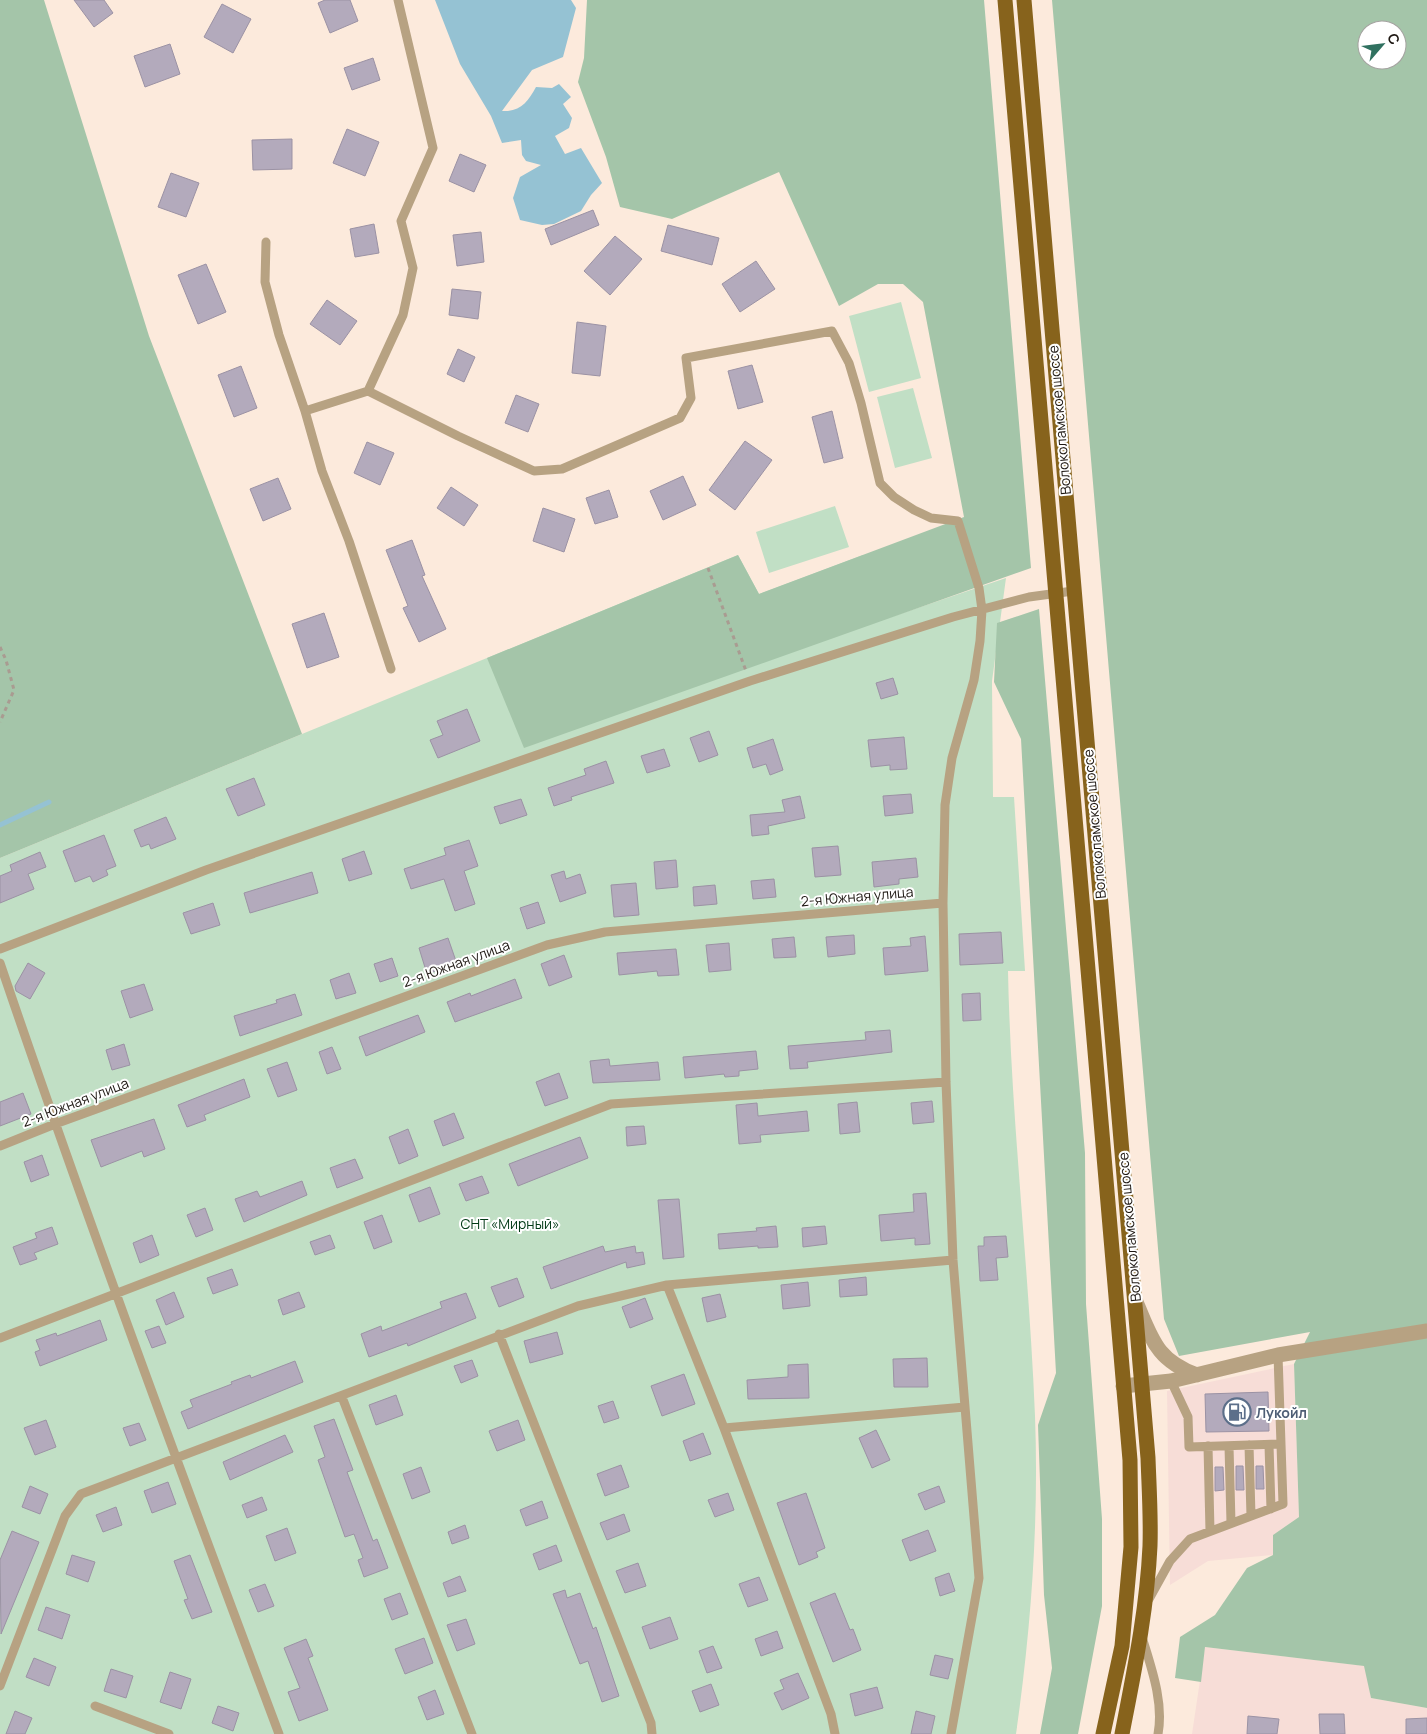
<svg xmlns="http://www.w3.org/2000/svg" width="1427" height="1734" font-family="Manrope,sans-serif">
	<style>
		.commercial { fill: #f7ddd7 }
		.green { fill: #c1dfc5 }
		.forest { fill: #a4c5a9; fill-rule: evenodd }
		.water { fill: #95c2d3 }
		.lines { fill: none; stroke-linecap: round; stroke-linejoin: round }
		.stream { stroke: #95c2d3; stroke-width: 5 }
		.building { fill: #b3aabc; stroke: #9b92a4 }
		.path { stroke: #a99b91; stroke-width: 3; stroke-dasharray: 4 4; stroke-linecap: butt }
		.service { stroke: #b7a282; stroke-width: 9 }
		.minor { stroke: #b7a282; stroke-width: 15 }
		.primary { stroke: #87631c; stroke-width: 15 }
		.labels { text-anchor: middle; dominant-baseline: central; stroke-width: 4; stroke-linejoin: round; paint-order: stroke }
		.street-label { font-size: 14px; fill: #1e1813; stroke: #fff }
		.park-label { font-size: 14px; fill: #023a16; stroke: #fff }
		.service-label { font-size: 14px; font-weight: bold; fill: #4e5e75; stroke: #fff; text-anchor: start }
	</style>
	<rect width="100%" height="100%" fill="#fceadc"/>
	<!-- commercial -->
	<path class="commercial" d="M1294,1364L1299,1517L1273,1535V1555L1208,1561L1170,1585L1167,1391Z
		M1205,1647L1365,1666L1371,1698L1427,1708V1734H1192Z"/>
	<!-- green -->
	<path class="green" d="M901,302L921,378L869,392L849,316Z
		M913,388L932,458L895,468L877,397Z
		M835,506L849,547L769,573L756,532Z
		M738,555L759,594L863,555L888,618L1006,578L992,681L993,797H1014L1025,971H1008C1011,1120 1029,1267 1035,1416C1039,1522 1031,1629 1016,1734H0V858Z"/>
	<!-- forest -->
	<path class="forest" d="M0,0H44L149,336L302,734L0,858Z
		M587,0H984L1031,568L524,748L487,658L738,555L759,594L964,517L923,302L903,284H878L839,306L779,172L672,219L620,207L606,157L578,82L584,58Z
		M1052,0H1427V1708L1371,1698L1364,1666L1205,1647L1201,1682L1175,1678L1180,1637L1215,1615L1247,1568L1273,1555V1535L1299,1517L1294,1364L1310,1332L1179,1356L1164,1319ZM1367,30H1397V60H1367Z
		M1039,609L1085,1153L1086,1304L1102,1519V1606L1078,1734H1040L1052,1668L1044,1595L1038,1425L1056,1373L1021,739L994,682L997,623Z"/>
	<!-- water -->
	<path class="water" d="M435,0H571L576,8L563,57L532,70L502,111C520,112 528,102 536,87L552,88L559,84L571,97L563,104L572,118L569,128L555,136L565,154L581,148L602,183L591,195L581,211L554,224L542,225L520,220L513,198L520,177L541,165L526,161L522,155L521,140L502,143L491,116L460,64Z"/>
	<g class="lines">
		<!-- stream -->
		<path class="stream" d="M0,825L49,802"/>
	</g>
	<!-- building -->
	<path class="building" d="M74,0H104L113,13L94,27Z
		M325,0H350L358,21L330,33L318,3Z
		M222,4L251,19L233,53L204,37Z
		M170,44L180,74L145,87L134,56Z
		M373,58L380,80L352,90L344,68Z
		M347,129L379,142L365,176L333,163Z
		M292,139V169L253,170L252,140Z
		M460,154L486,165L474,192L449,181Z
		M171,173L199,183L186,217L158,207Z
		M593,210L599,225L551,245L545,229Z
		M374,224L379,253L355,257L350,229Z
		M668,225L719,238L712,265L661,251Z
		M481,232L484,262L457,266L453,235Z
		M615,236L642,259L610,295L584,271Z
		M756,261L775,289L740,312L722,284Z
		M206,264L226,312L198,324L178,275Z
		M452,289L481,292L478,319L449,315Z
		M327,300L357,321L340,345L310,324Z
		M577,322L606,326L600,376L572,373Z
		M458,349L475,357L464,382L447,374Z
		M752,365L763,402L738,409L728,371Z
		M241,366L257,408L234,417L218,375Z
		M516,395L539,404L528,432L505,423Z
		M832,411L843,458L824,463L812,417Z
		M745,441L772,460L735,510L709,490Z
		M367,442L394,453L380,485L354,473Z
		M683,476L696,505L663,520L650,491Z
		M278,478L291,509L263,521L250,489Z
		M451,487L478,505L464,526L437,508Z
		M609,490L618,517L595,524L586,498Z
		M543,508L575,519L564,552L533,541Z
		M412,540L425,575L422,576L446,629L419,642L403,608L408,606L386,550Z
		M324,613L339,657L307,668L292,624Z
		M893,678L898,694L881,699L876,683Z
		M467,709L480,741L438,758L430,740L443,735L437,721Z
		M709,731L718,755L699,762L690,738Z
		M904,737L907,769L890,770V765L871,767L868,740Z
		M773,739L783,770L770,775L766,764L753,768L747,748Z
		M664,749L670,766L647,773L641,756Z
		M606,761L614,783L571,797L572,800L554,806L548,788L586,775L584,769Z
		M254,778L265,805L238,816L226,789Z
		M911,794L913,813L885,816L883,796Z
		M800,796L805,818L768,826L769,834L752,836L750,815L785,812L782,800Z
		M521,799L527,815L500,824L494,807Z
		M166,817L176,839L151,849L149,844L141,847L134,830Z
		M104,835L116,866L106,870L108,875L93,882L90,876L75,882L63,851Z
		M469,840L478,866L464,871L475,904L455,911L444,879L411,889L404,869L446,855L444,848Z
		M838,846L841,875L815,877L812,848Z
		M364,851L372,874L349,881L342,859Z
		M40,852L46,867L28,874L34,889L0,903V876L12,871L10,865Z
		M916,858L918,877L899,879V884L874,887L872,862Z
		M676,860L678,887L656,889L654,862Z
		M564,871L566,879L580,874L586,893L560,902L551,875Z
		M312,872L318,893L250,913L244,893Z
		M774,879L776,897L753,899L751,881Z
		M636,883L639,915L614,917L611,885Z
		M715,885L717,904L694,906L693,887Z
		M538,902L545,923L527,929L520,908Z
		M213,903L220,925L191,934L183,913Z
		M1001,932L1003,963L960,965L959,934Z
		M854,935L855,954L828,957L826,937Z
		M925,936L928,971L885,975L883,948L911,946L910,938Z
		M794,937L796,957L774,958L772,939Z
		M448,938L457,964L427,974L419,948Z
		M729,943L731,970L709,972L706,945Z
		M676,949L679,975L658,976L657,971L619,975L617,953Z
		M564,955L572,977L549,986L541,964Z
		M392,958L398,976L380,982L374,964Z
		M28,963L45,973L30,999L16,991L15,986Z
		M349,973L356,993L336,999L330,980Z
		M515,979L522,998L455,1022L447,1002L470,993L471,996Z
		M144,984L153,1010L130,1018L121,991Z
		M980,993L981,1020L963,1021L962,994Z
		M295,994L302,1015L240,1036L234,1016L277,1003L276,1000Z
		M418,1015L425,1032L366,1056L359,1037Z
		M890,1030L892,1052L807,1062L808,1068L790,1069L788,1046L866,1040L865,1032Z
		M124,1044L130,1065L112,1070L106,1050Z
		M332,1047L341,1069L327,1074L319,1052Z
		M756,1051L758,1069L739,1071V1076L725,1077L724,1074L685,1078L683,1057Z
		M609,1059L610,1066L658,1062L660,1080L593,1083L590,1061Z
		M287,1062L297,1090L278,1097L267,1069Z
		M559,1073L568,1098L545,1106L536,1082Z
		M244,1079L250,1097L204,1115L206,1120L187,1127L178,1105Z
		M23,1093L31,1114L0,1126V1102Z
		M932,1101L934,1122L913,1124L911,1103Z
		M857,1102L860,1132L840,1134L838,1104Z
		M757,1103L758,1116L807,1111L809,1131L760,1135L761,1142L739,1144L736,1105Z
		M454,1113L464,1138L443,1146L434,1121Z
		M154,1119L165,1149L144,1157L142,1151L101,1167L91,1140Z
		M644,1126L646,1144L627,1146L626,1127Z
		M408,1129L418,1156L399,1164L389,1137Z
		M580,1137L588,1158L518,1186L509,1164Z
		M42,1155L49,1175L31,1182L24,1162Z
		M355,1159L363,1178L337,1188L330,1168Z
		M482,1176L489,1193L466,1201L459,1184Z
		M302,1181L307,1195L244,1222L235,1199L257,1191L260,1197Z
		M430,1187L440,1214L419,1222L409,1195Z
		M926,1193L930,1244L915,1245V1238L881,1241L879,1215L914,1212L913,1194Z
		M679,1199L684,1257L663,1259L658,1200Z
		M205,1208L213,1230L196,1237L187,1215Z
		M382,1215L392,1242L374,1249L364,1222Z
		M776,1226L778,1247L758,1248V1246L719,1249L718,1234L757,1231L756,1228Z
		M825,1226L827,1244L803,1247L802,1228Z
		M52,1227L58,1244L34,1253L37,1259L20,1265L13,1247L37,1238L35,1233Z
		M152,1235L159,1255L140,1263L133,1243Z
		M330,1235L335,1248L315,1255L310,1242Z
		M1006,1236L1008,1257L996,1258L998,1280L980,1281L978,1246H984V1237Z
		M603,1246L605,1252L635,1246L636,1253L643,1252L645,1264L627,1268L626,1262L551,1289L543,1267Z
		M232,1269L238,1285L213,1294L207,1278Z
		M866,1277L867,1295L840,1297L839,1280Z
		M517,1278L524,1297L499,1307L491,1287Z
		M808,1282L810,1306L783,1309L781,1285Z
		M174,1292L184,1317L166,1325L156,1300Z
		M299,1292L305,1307L283,1315L278,1300Z
		M466,1293L476,1318L408,1346L407,1343L369,1357L361,1334L381,1326L382,1331L442,1308L440,1302Z
		M720,1294L726,1317L707,1322L702,1298Z
		M645,1298L653,1319L630,1328L622,1307Z
		M100,1320L107,1340L40,1366L35,1352L40,1350L36,1340L56,1333L57,1336Z
		M159,1326L166,1343L152,1348L145,1331Z
		M557,1332L563,1354L530,1363L524,1341Z
		M927,1358L928,1387H894L893,1359Z
		M472,1360L478,1376L461,1383L454,1366Z
		M295,1361L303,1382L188,1429L181,1412L193,1407L190,1400L232,1384L231,1382L250,1375L251,1378Z
		M808,1364L809,1398L748,1399L747,1380L788,1377V1365Z
		M684,1374L695,1404L662,1416L651,1386Z
		M1268,1392L1269,1431L1206,1432L1205,1394Z
		M396,1395L403,1415L376,1425L369,1405Z
		M613,1401L619,1418L604,1423L598,1406Z
		M334,1419L353,1470L347,1472L373,1541L377,1539L388,1568L364,1577L358,1560L363,1558L354,1534L345,1537L318,1460L325,1457L314,1426Z
		M46,1420L56,1447L35,1455L24,1428Z
		M518,1420L525,1440L497,1451L489,1431Z
		M139,1423L146,1440L130,1446L123,1428Z
		M876,1430L890,1460L872,1468L859,1438Z
		M703,1433L711,1454L690,1461L683,1441Z
		M285,1435L293,1452L230,1480L223,1462Z
		M621,1465L629,1487L605,1496L597,1474Z
		M1236,1466H1243L1244,1490H1236Z
		M1256,1466H1263L1264,1489H1256Z
		M421,1467L430,1492L412,1499L403,1474Z
		M1215,1467H1223L1224,1490L1215,1491Z
		M168,1482L176,1504L152,1513L144,1491Z
		M30,1486L48,1494L40,1514L22,1507Z
		M939,1486L945,1502L925,1510L918,1494Z
		M728,1493L734,1510L715,1517L708,1500Z
		M806,1493L825,1548L816,1552L818,1557L799,1565L777,1503Z
		M262,1497L267,1510L247,1518L242,1505Z
		M542,1501L548,1518L526,1526L520,1510Z
		M116,1507L122,1525L103,1532L96,1515Z
		M624,1514L630,1531L607,1540L600,1523Z
		M465,1525L469,1538L452,1544L448,1532Z
		M287,1528L296,1553L275,1561L266,1536Z
		M928,1530L936,1551L910,1561L902,1540Z
		M12,1531L39,1542L1,1634L0,1560Z
		M556,1545L562,1561L539,1570L533,1554Z
		M72,1555L95,1562L88,1582L66,1574Z
		M190,1555L212,1612L192,1619L184,1600L188,1599L174,1561Z
		M638,1563L646,1586L625,1593L616,1571Z
		M949,1573L955,1591L940,1596L935,1578Z
		M460,1576L466,1591L448,1597L443,1583Z
		M759,1577L768,1600L748,1607L739,1584Z
		M265,1584L274,1606L258,1612L249,1590Z
		M565,1590L567,1598L580,1593L593,1629L596,1627L619,1696L602,1702L588,1661L580,1664L553,1594Z
		M400,1593L408,1614L392,1620L384,1599Z
		M835,1593L850,1630L853,1629L861,1650L833,1662L810,1603Z
		M46,1607L70,1615L62,1639L38,1630Z
		M670,1617L678,1639L650,1649L642,1627Z
		M466,1619L475,1644L457,1651L447,1625Z
		M777,1631L783,1648L761,1656L755,1639Z
		M424,1638L433,1663L405,1674L395,1649Z
		M306,1639L313,1656L308,1658L328,1710L299,1721L288,1692L300,1688L284,1648Z
		M713,1646L722,1668L707,1673L699,1651Z
		M935,1655L953,1659L948,1679L930,1675Z
		M34,1658L56,1667L49,1686L26,1677Z
		M111,1669L133,1676L126,1698L104,1691Z
		M170,1672L191,1679L181,1709L160,1702Z
		M798,1673L809,1698L782,1710L774,1693L784,1689L780,1680Z
		M711,1684L719,1705L700,1712L692,1691Z
		M877,1687L883,1708L855,1716L850,1694Z
		M435,1690L444,1714L427,1720L418,1697Z
		M218,1706L239,1713L233,1731L212,1723Z
		M15,1711L32,1718L25,1734H6Z
		M916,1711L935,1716L931,1734H911Z
		M1319,1714H1344L1345,1734H1320Z
		M1248,1716L1279,1719L1277,1734H1247Z
		M1427,1718V1734H1406V1719Z"/>
	<g class="lines">
		<!-- path -->
		<path class="path" d="M708,568L746,671
			M0,647L6,660L14,690L0,722"/>
		<!-- service -->
		<path class="service" d="M398,0L433,148L401,221L413,268L403,315L368,391L458,436L534,471L562,469L680,418L691,398L686,358L832,331L849,363L861,403L880,483L894,497L914,510L931,518L958,521L979,588L982,610L980,641L974,680L952,758L945,805L943,903L946,1082L953,1260L979,1578L951,1734
			M266,242L265,282L279,335L305,411
			M368,391L305,411L322,471L349,541L391,669
			M0,949L206,870L750,681L953,617L1029,597L1073,591
			M0,963C88,1222 183,1478 279,1734
			M0,1146L55,1124L547,945L605,932L943,903
			M667,1285L724,1428L831,1714L835,1734
			M499,1334L651,1723L652,1734
			M0,1338L611,1104L946,1082
			M1171,1381L1188,1417L1189,1447L1281,1444
			M342,1397L472,1734
			M724,1428L965,1407
			M1249,1445L1251,1516
			M1269,1445L1271,1509
			M1208,1446L1210,1531
			M1229,1446L1231,1523
			M1149,1599L1170,1561L1190,1539L1283,1504L1278,1355
			M1142,1637C1151,1667 1164,1702 1158,1734
			M0,1686L65,1516L81,1494L578,1306L667,1285L953,1260
			M95,1706L169,1734"/>
		<!-- minor -->
		<path class="minor" d="M1136,1302C1152,1339 1156,1360 1197,1375
			M1123,1386L1171,1381L1278,1355L1427,1331"/>
		<!-- primary -->
		<path class="primary" d="M1005,0L1130,1460L1131,1547L1122,1646L1103,1734
			M1024,0L1148,1458C1149,1487 1151,1517 1150,1546C1147,1610 1134,1672 1122,1734"/>
	</g>
	<!-- icons -->
	<defs>
		<g id="fuel-ring" transform="scale(1.4375)"><circle r="9.5" fill="#fff" stroke="#5c6f8a" stroke-width="1.5"/><path d="M-5.5-6h7V0h2V4h1.3V-2.5L3-4.5l.8-.8L6-3V5H2.5V1h-1V6h-7ZM-4.2-4.7v3.2H.2V-4.7Z" fill="#5c6f8a"/></g>
	</defs>
	<g fill-rule="evenodd">
		<use href="#fuel-ring" x="1237" y="1412"/>
	</g>
	<g class="labels">
		<!-- street labels -->
		<g class="street-label">
			<text transform="translate(1059 420) rotate(-95)">Волоколамское шоссе</text>
			<text transform="translate(1094 824) rotate(-95)">Волоколамское шоссе</text>
			<text transform="translate(857 896) rotate(-5)">2-я Южная улица</text>
			<text transform="translate(456 963) rotate(-20)">2-я Южная улица</text>
			<text transform="translate(75 1102) rotate(-21)">2-я Южная улица</text>
			<text transform="translate(1129 1227) rotate(-95)">Волоколамское шоссе</text>
		</g>
		<!-- park labels -->
		<g class="park-label">
			<text x="510" y="1223">СНТ «Мирный»</text>
		</g>
		<!-- service labels -->
		<g class="service-label">
			<text x="1256" y="1412">Лукойл</text>
		</g>
	</g>
	<!-- north arrow -->
	<g transform="translate(1382 45) rotate(62)"><circle r="24" fill="#ffffff" stroke="#a5a3a1"/>
	<path d="M0-4L9 19L0 12L-9 19Z" fill="#307160"/>
	<text y="-8" font-size="14" font-weight="bold" text-anchor="middle" fill="#1e1813">С</text>
	</g>
</svg>
